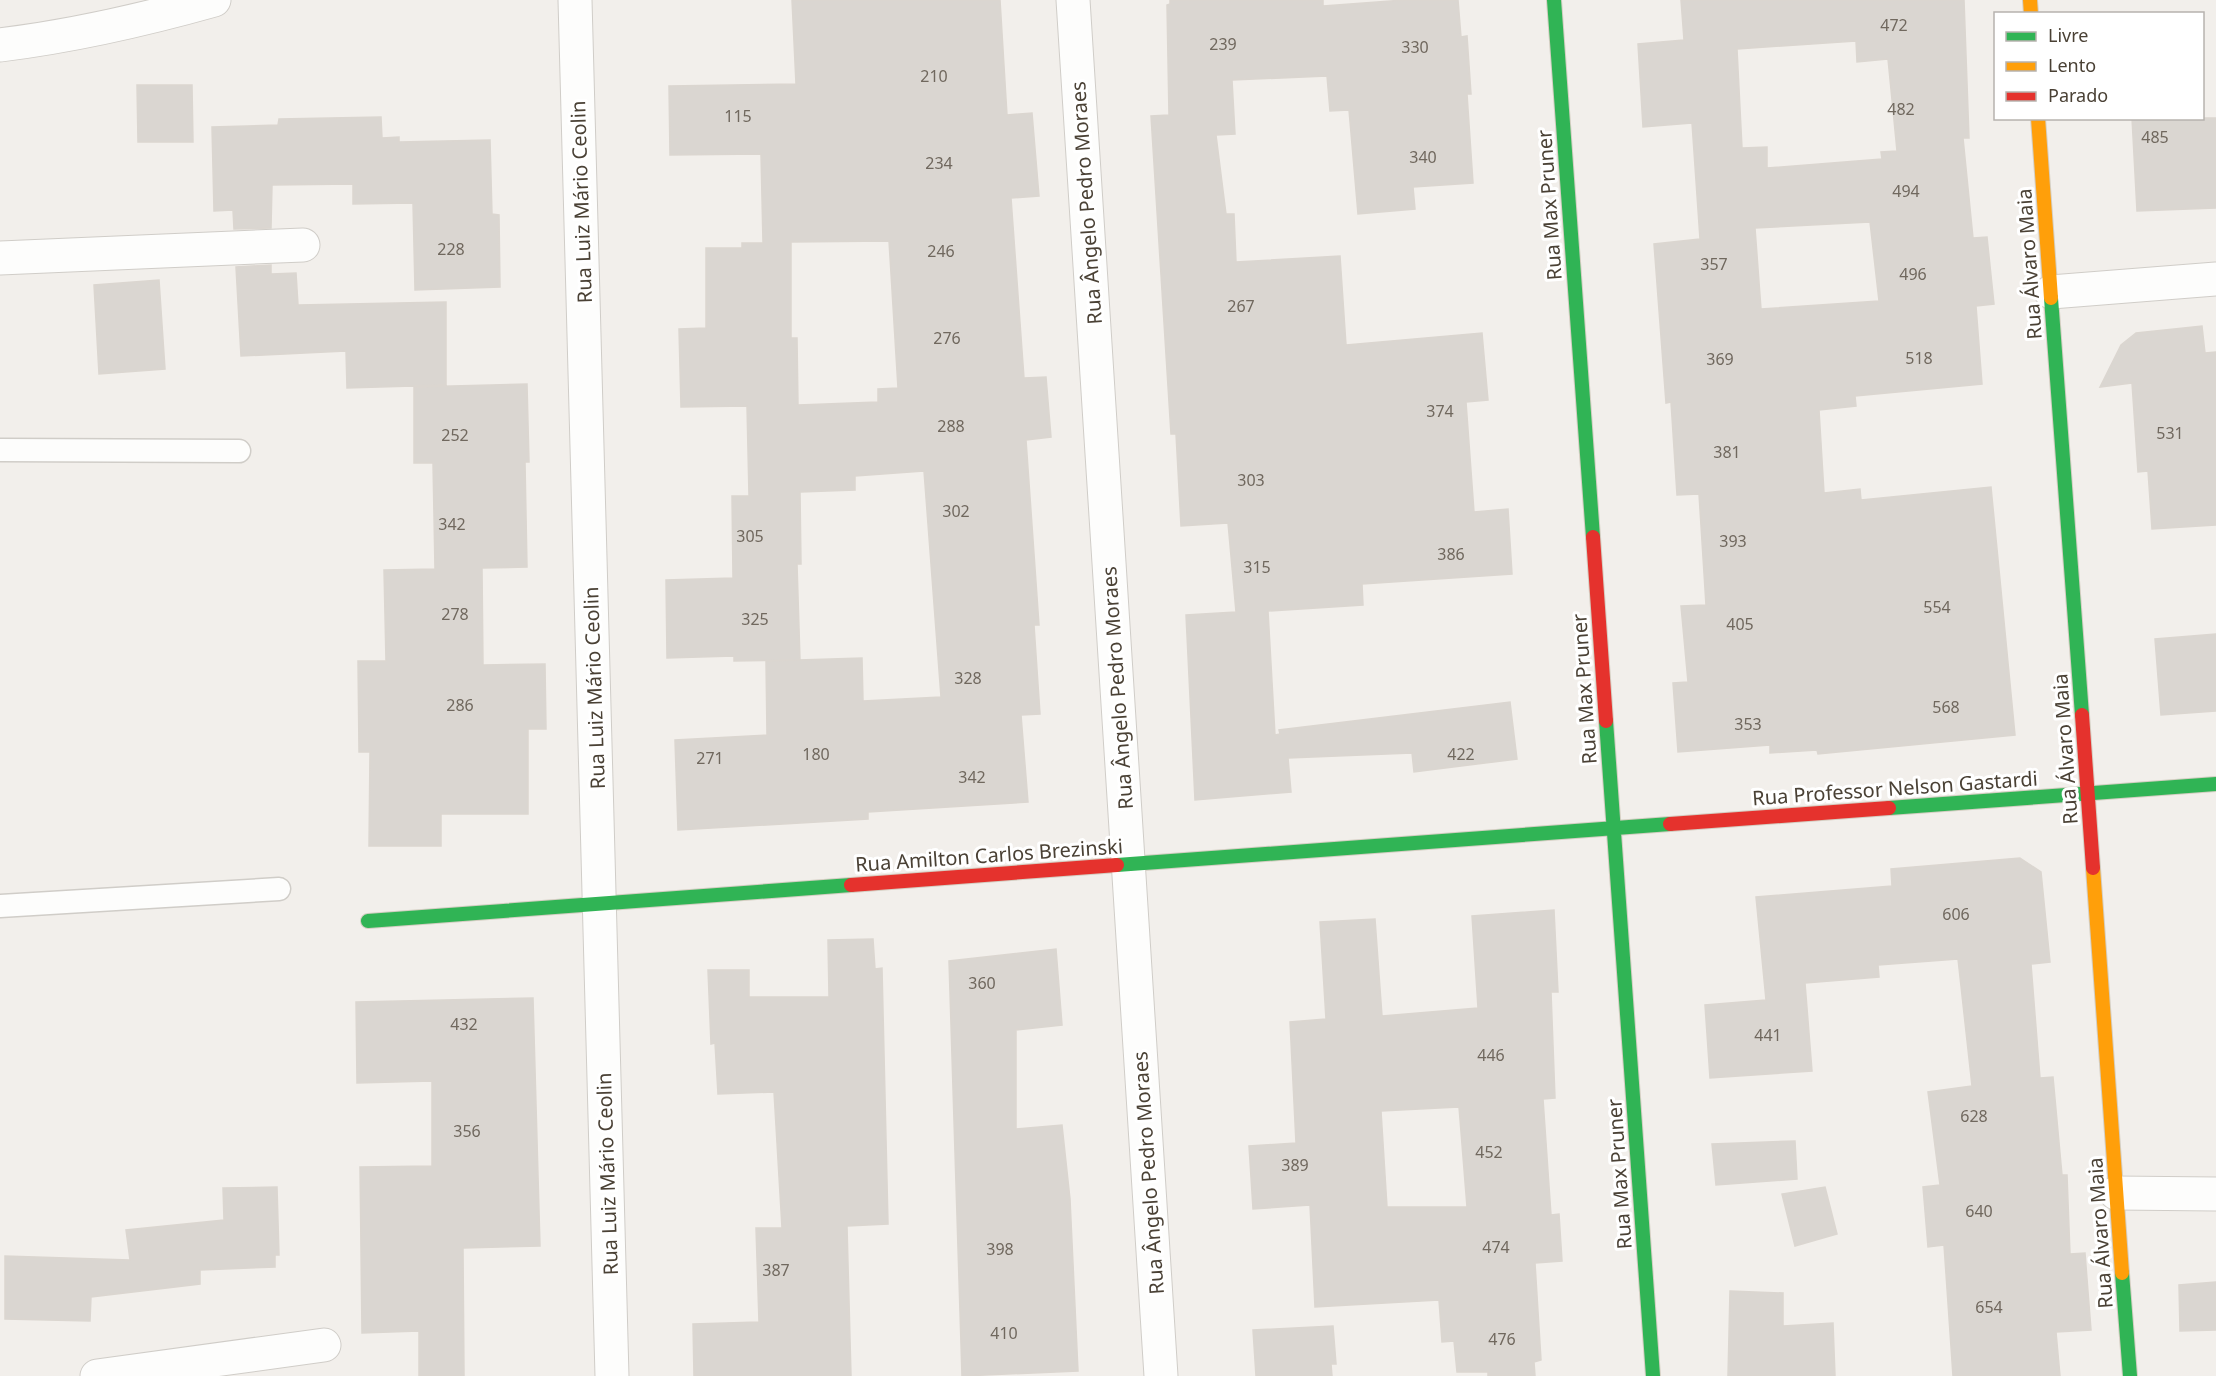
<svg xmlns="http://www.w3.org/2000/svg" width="2216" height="1376" font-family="'Noto Sans',sans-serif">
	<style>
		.building { fill: #dad6d1; stroke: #dbd6d0; stroke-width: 1.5; fill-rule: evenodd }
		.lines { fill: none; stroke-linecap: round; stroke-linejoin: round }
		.lane-casing { stroke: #d0cdc8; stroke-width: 25 }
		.street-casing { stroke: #d0cdc8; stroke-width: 35 }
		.fast-casing { stroke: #d4cec2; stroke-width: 16 }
		.slow-casing { stroke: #d4cec2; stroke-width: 16 }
		.jam-casing { stroke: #d4cec2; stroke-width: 16 }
		.lane { stroke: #fdfdfc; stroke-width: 22 }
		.street { stroke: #fdfdfc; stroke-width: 33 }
		.fast { stroke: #30b455; stroke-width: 14 }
		.slow { stroke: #ff9f0a; stroke-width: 14 }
		.jam { stroke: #e5322d; stroke-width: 14 }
		.labels { text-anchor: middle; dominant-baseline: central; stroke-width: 6; stroke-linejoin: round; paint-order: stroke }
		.number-label { font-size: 16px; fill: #70685e }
		.street-label { font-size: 20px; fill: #4a4135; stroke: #fff }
	</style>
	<rect width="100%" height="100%" fill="#f2efeb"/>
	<!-- building -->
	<path class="building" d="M792,0H1000L1007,115L1032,113L1039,196L1011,198L1024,378L1046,377L1051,437L1026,440L1039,625H1034L1040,714L1021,715L1028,802L868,812V819L678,830L675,740L767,735L766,661L862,658L863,701L941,697L924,471L855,476V490L800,492L801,564H797L800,660L734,661V656L667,658L666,580L733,578L732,496H749L747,406L681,407L679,329L706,328V248H742V243H763L761,154L670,155L669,86L796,84ZM889,241L898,388L878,389V402L798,405L797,338H791V242Z
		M1170,0H1323V6L1404,0H1458L1461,37L1467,36L1471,94H1467L1473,183L1413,187L1415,209L1358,214L1349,110L1330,111L1327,76L1232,80L1235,134L1216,135L1226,214H1234L1236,262L1340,256L1346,345L1482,333L1488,400L1466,402L1474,512L1508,509L1512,574L1362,584L1363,605L1268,611L1275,735L1280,734L1279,730L1510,702L1517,759L1414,772L1412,753L1288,758L1291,792L1195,800L1186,615L1236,612L1228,523L1181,526L1176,434H1171L1151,116L1169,115L1167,5L1170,4Z
		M1681,0H1964L1969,138H1963L1973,238L1987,237L1994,304L1976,306L1982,384L1855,396L1856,406L1819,410L1824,493L1860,489L1861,500L1991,487L2015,735L1818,754L1817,750L1770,753V745L1678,752L1673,683L1688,682L1681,606L1706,605L1699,494L1677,495L1671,402L1666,403L1654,244L1700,239L1692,123L1643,127L1638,44L1684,40ZM1856,41L1857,62L1888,59L1897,151L1881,152L1882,159L1767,168V147L1742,148L1737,49ZM1870,222L1879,301L1761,309L1755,228Z
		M137,85H192L193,142H138Z
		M381,117L382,138L399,137V142L490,140L492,214L499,215L500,287L415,290L413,203L353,204V184L272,185L271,228L234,229L233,210L214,211L212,127L278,125L279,119Z
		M2132,118H2216V208L2137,211Z
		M271,265V274L296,273L298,305L446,302V385L347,388L346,351L241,356L236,267Z
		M159,280L165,369L99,374L94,285Z
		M2202,326L2205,353L2216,352V525L2152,529L2148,471L2138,472L2132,383L2100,387L2121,345L2136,333Z
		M527,384L529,462H525L527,567L482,568L483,665L545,664L546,729H528V814H441V846H369L370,752H359L358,661H386L384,570L435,569L433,463H414V387Z
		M2216,634V711L2161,715L2155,639Z
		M2020,858L2041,872L2050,962L2031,964L2040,1078L2053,1077L2062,1175H2067L2070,1254L2085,1253L2091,1330L2056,1332L2060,1376H1953L1944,1245L1928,1247L1923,1187L1940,1185L1928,1092L1972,1086L1958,959L1878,965L1879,977L1805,983L1812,1071L1710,1078L1705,1005L1766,1000L1756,897L1892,886L1891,869Z
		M1554,910L1558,992H1551L1555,1098L1543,1099L1551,1215L1559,1214L1562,1261L1535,1263L1541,1360L1534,1362L1535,1376H1488V1372H1457L1454,1341L1442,1342L1439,1300L1315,1307L1310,1205L1253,1209L1249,1146L1296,1143L1290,1022L1326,1019L1320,922L1375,919L1382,1016L1478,1008L1472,916ZM1459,1107L1467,1207H1387L1381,1111Z
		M873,939L875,969L882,968L888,1224L847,1226L851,1376H694L693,1324L759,1322L756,1228H782L774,1092L718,1094L715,1043L711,1044L708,970H749V997H829L828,940Z
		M1056,949L1062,1025L1016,1030V1129L1062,1125L1070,1199L1078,1371L962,1376L949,961Z
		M533,998L540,1246L463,1248L464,1376H419V1331L362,1333L360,1167L432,1166V1081L357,1083L356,1002Z
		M1795,1141L1797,1179L1716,1185L1712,1144Z
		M277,1187L279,1255H275V1267L200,1270V1284L91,1297L90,1321L5,1319V1256L130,1260L126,1230L224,1220L223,1188Z
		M1825,1187L1837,1234L1795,1246L1782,1194Z
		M2216,1282V1330L2180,1331L2179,1285Z
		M1730,1291L1783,1293V1326L1833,1323L1835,1376H1728Z
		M1333,1326L1336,1364H1331L1332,1376H1256L1253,1330Z"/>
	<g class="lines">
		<!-- lane casing -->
		<g class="lane-casing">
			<path id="lane" d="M0,450L239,451
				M0,906L279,889"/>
		</g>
		<!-- street casing -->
		<g class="street-casing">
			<path id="street" d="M575,0L612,1376
				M1073,0L1161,1376
				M0,45C73,36 143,20 214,0
				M0,258L303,245
				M2051,292L2216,279
				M2116,1193L2216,1194
				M97,1376L324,1345"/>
		</g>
		<!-- fast casing -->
		<g class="fast-casing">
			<path id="fast" d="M1554,0L1593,537
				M2051,298L2082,715
				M1606,721L1653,1376
				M1889,808L2216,784
				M1117,865L1670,824
				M368,921L851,885
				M2122,1273L2130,1376"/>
		</g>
		<!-- slow casing -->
		<g class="slow-casing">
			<path id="slow" d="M2030,0L2031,14
				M2038,118L2051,298
				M2093,868L2122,1273"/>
		</g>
		<!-- jam casing -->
		<g class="jam-casing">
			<path id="jam" d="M1593,537L1606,721
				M2082,715L2093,868
				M1670,824L1889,808
				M851,885L1117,865"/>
		</g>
		<!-- lane -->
		<use href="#lane" class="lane"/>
		<!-- street -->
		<use href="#street" class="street"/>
		<!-- fast -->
		<use href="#fast" class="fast"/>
		<!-- slow -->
		<use href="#slow" class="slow"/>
		<!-- jam -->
		<use href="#jam" class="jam"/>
	</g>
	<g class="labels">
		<!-- number labels -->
		<g class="number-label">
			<text x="1894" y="25">472</text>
			<text x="1223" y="44">239</text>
			<text x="1415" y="47">330</text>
			<text x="934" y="76">210</text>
			<text x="1901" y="109">482</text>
			<text x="738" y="116">115</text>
			<text x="2155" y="137">485</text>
			<text x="1423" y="157">340</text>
			<text x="939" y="163">234</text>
			<text x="1906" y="191">494</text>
			<text x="451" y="249">228</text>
			<text x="941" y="251">246</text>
			<text x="1714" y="264">357</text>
			<text x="1913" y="274">496</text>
			<text x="1241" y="306">267</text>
			<text x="947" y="338">276</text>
			<text x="1919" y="358">518</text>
			<text x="1720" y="359">369</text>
			<text x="1440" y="411">374</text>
			<text x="951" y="426">288</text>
			<text x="2170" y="433">531</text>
			<text x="455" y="435">252</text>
			<text x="1727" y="452">381</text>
			<text x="1251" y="480">303</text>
			<text x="956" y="511">302</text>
			<text x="452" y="524">342</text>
			<text x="750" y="536">305</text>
			<text x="1733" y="541">393</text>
			<text x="1451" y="554">386</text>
			<text x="1257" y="567">315</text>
			<text x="1937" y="607">554</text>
			<text x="455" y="614">278</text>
			<text x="755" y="619">325</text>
			<text x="1740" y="624">405</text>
			<text x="968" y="678">328</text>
			<text x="460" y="705">286</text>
			<text x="1946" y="707">568</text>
			<text x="1748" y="724">353</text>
			<text x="816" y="754">180</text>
			<text x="1461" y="754">422</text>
			<text x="710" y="758">271</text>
			<text x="972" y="777">342</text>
			<text x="1956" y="914">606</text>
			<text x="982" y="983">360</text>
			<text x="464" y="1024">432</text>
			<text x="1768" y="1035">441</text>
			<text x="1491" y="1055">446</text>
			<text x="1974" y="1116">628</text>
			<text x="467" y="1131">356</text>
			<text x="1489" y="1152">452</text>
			<text x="1295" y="1165">389</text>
			<text x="1979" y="1211">640</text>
			<text x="1496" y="1247">474</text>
			<text x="1000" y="1249">398</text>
			<text x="776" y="1270">387</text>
			<text x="1989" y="1307">654</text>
			<text x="1004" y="1333">410</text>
			<text x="1502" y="1339">476</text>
		</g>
		<!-- street labels -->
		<g class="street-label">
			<text transform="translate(581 202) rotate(-92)">Rua Luiz Mário Ceolin</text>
			<text transform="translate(1086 203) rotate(-94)">Rua Ângelo Pedro Moraes</text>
			<text transform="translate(1549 205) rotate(-94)">Rua Max Pruner</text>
			<text transform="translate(2029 264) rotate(-94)">Rua Álvaro Maia</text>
			<text transform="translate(594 688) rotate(-92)">Rua Luiz Mário Ceolin</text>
			<text transform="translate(1117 688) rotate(-94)">Rua Ângelo Pedro Moraes</text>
			<text transform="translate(1584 689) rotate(-94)">Rua Max Pruner</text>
			<text transform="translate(2065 749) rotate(-94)">Rua Álvaro Maia</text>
			<text transform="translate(1895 788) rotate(-4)">Rua Professor Nelson Gastardi</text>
			<text transform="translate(989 855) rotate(-4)">Rua Amilton Carlos Brezinski</text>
			<text transform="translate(1148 1173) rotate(-94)">Rua Ângelo Pedro Moraes</text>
			<text transform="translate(607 1174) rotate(-92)">Rua Luiz Mário Ceolin</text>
			<text transform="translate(1619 1174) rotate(-94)">Rua Max Pruner</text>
			<text transform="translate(2100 1233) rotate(-94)">Rua Álvaro Maia</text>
		</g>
	</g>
	<!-- legend -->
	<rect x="1994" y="12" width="210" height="108" fill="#ffffff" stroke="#b7b3ae" stroke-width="1.5"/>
	<rect x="2006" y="32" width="30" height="9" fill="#30b455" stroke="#b7b3ae" stroke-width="1.5"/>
	<text x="2048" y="42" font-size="18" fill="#4a4135">Livre</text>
	<rect x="2006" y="62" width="30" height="9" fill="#ff9f0a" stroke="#b7b3ae" stroke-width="1.5"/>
	<text x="2048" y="72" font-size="18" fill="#4a4135">Lento</text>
	<rect x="2006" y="92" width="30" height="9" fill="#e5322d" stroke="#b7b3ae" stroke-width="1.5"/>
	<text x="2048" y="102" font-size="18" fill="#4a4135">Parado</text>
</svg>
